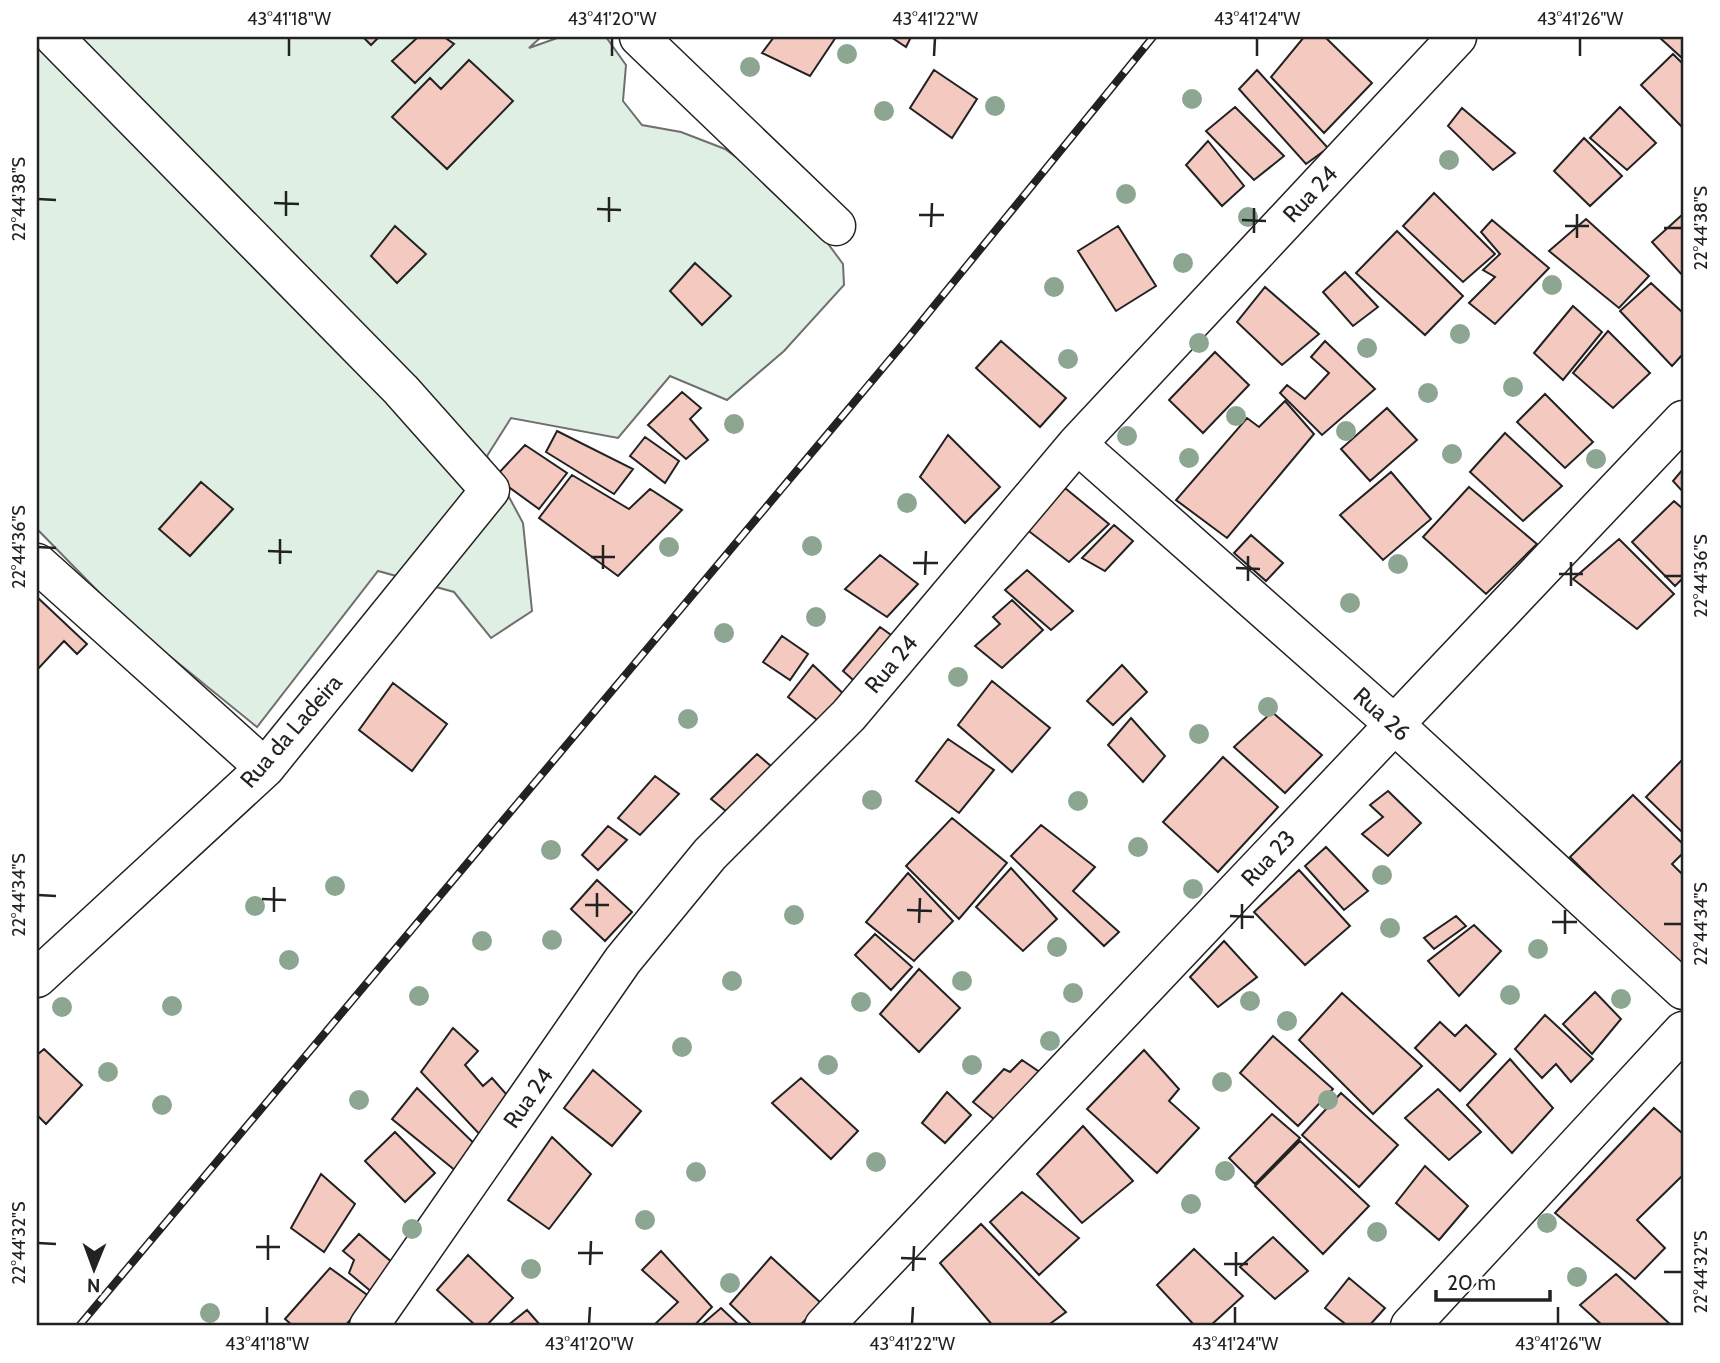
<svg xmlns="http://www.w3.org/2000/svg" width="1720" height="1363" font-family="Cabin,sans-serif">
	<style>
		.green { fill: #e0efe3; stroke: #6f6f6f; stroke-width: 2 }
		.building { fill: #f3c9c0; stroke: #222; stroke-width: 2 }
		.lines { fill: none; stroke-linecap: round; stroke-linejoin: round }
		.minor-casing { stroke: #222; stroke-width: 41 }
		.minor { stroke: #fff; stroke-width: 38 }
		.rail-casing { stroke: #222; stroke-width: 8 }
		.rail { stroke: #fff; stroke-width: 5; stroke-dasharray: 16; stroke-linecap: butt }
		.tree { fill: #8da692 }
		.ticks { fill: none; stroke: #222; stroke-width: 2.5 }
		.labels { text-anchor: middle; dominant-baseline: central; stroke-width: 5; stroke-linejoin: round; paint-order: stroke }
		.street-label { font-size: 23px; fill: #222; stroke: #fff }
		.neatline { fill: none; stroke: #222; stroke-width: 2.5 }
		.ticks-label { font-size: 18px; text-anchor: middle; fill: #222 }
	</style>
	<rect width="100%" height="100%" fill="#fff"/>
	<!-- green -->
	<path class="green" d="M37,37H541L529,48L560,37H606L626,65L623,101L642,125L681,132L725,149L769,181L812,222L843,264L844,285L784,351L727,400L670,376L618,438L511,418L487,456L523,523L532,611L491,638L454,592L378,571L257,727L129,623L37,529Z"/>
	<!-- building -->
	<path class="building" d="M363,37H379L371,45Z
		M418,37H444L454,44L415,83L392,61Z
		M774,37H836L810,76L762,53Z
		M891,37H911L906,47Z
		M1304,37H1325L1372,83L1324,133L1271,77Z
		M1659,37H1683V57L1682,58Z
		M1673,54L1683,64V128L1641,85Z
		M469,60L513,101L447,169L392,117L430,78L441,89Z
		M934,70L977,99L952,138L910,108Z
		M1257,70L1328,148L1306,164L1239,89Z
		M1235,107L1284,156L1254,180L1206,131Z
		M1620,107L1656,143L1627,170L1590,138Z
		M1462,108L1515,153L1493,170L1448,126Z
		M1584,138L1622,176L1590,206L1554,171Z
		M1208,141L1244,186L1222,206L1186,165Z
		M1434,193L1495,254L1463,282L1403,226Z
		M1683,214V276L1652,242Z
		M1586,219L1649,276L1619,308L1549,251Z
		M1492,220L1549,268L1495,324L1469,303L1495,277L1483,270L1500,254L1481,232Z
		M395,226L426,254L397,283L371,256Z
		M1118,226L1156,286L1116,311L1078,251Z
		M1397,231L1463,296L1425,335L1356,273Z
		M695,263L731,296L702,325L670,291Z
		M1345,272L1378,307L1353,326L1323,292Z
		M1651,283L1683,313V354L1672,366L1620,311Z
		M1265,287L1319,334L1282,365L1237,322Z
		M1573,306L1602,332L1563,380L1534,353Z
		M1608,331L1650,373L1613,408L1573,373Z
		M1001,341L1066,398L1040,427L976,368Z
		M1325,341L1375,389L1322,435L1280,393L1287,385L1305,399L1329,373L1311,357Z
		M1215,352L1249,385L1203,433L1169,400Z
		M682,392L701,408L690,419L708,440L686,459L648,425Z
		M1545,394L1593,442L1565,468L1517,422Z
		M1285,401L1314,434L1227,538L1176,500L1247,418L1259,427Z
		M1387,408L1417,440L1370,481L1341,449Z
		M557,431L633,469L614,494L546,452Z
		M1505,433L1562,486L1523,521L1470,472Z
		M948,435L1000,487L965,523L920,477Z
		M645,437L679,461L665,483L630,456Z
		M525,445L567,473L539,509L495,477Z
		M1683,469V492L1673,481Z
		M1391,472L1431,519L1383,560L1340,515Z
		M572,475L629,509L650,489L682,510L618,576L539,518Z
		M201,482L233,509L190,556L159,529Z
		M1469,487L1537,544L1486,594L1423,537Z
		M1065,488L1109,524L1069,562L1026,529Z
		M1674,501L1683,509V578L1675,586L1632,542Z
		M1114,525L1133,541L1105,571L1082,558Z
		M1251,535L1283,563L1266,581L1234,553Z
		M1619,539L1674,594L1637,629L1573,579Z
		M880,555L918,584L887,617L845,589Z
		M1027,570L1073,611L1051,630L1005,590Z
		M37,597L87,644L77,654L64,641L37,670Z
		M1012,600L1043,630L1002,668L975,646L1000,624L993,617Z
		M880,627L901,642L861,687L843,671Z
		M782,636L808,654L790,680L763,662Z
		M813,665L850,700L821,723L788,697Z
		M1122,665L1147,692L1113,725L1087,701Z
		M992,681L1050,728L1012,772L958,725Z
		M393,683L447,724L412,771L359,730Z
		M1272,712L1322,755L1285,793L1234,747Z
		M1131,718L1165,756L1143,782L1108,745Z
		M948,739L994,770L959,813L916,781Z
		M757,754L779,773L733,817L711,799Z
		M1223,757L1278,807L1218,872L1163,822Z
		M1683,759V833L1646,797Z
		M655,776L679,794L640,835L618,818Z
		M1388,791L1421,823L1388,856L1362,834L1383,817L1370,805Z
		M1633,795L1683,844V853L1672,864L1683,875V960L1678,965L1570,857Z
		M952,818L1007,863L959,919L906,866Z
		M1041,825L1095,867L1073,891L1119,932L1104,946L1011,856Z
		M608,826L627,840L598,870L582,855Z
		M1326,847L1368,891L1344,910L1305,866Z
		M1011,868L1057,919L1023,951L976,907Z
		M1299,870L1350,926L1305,965L1254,912Z
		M908,873L953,921L914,961L866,922Z
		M597,880L632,912L605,941L571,909Z
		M1456,916L1466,926L1434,949L1424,938Z
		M1474,925L1501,951L1459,996L1428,961Z
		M875,934L912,967L891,990L855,955Z
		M1224,941L1257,977L1218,1007L1190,977Z
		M919,969L960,1008L919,1052L880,1014Z
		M1595,992L1621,1019L1592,1054L1563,1024Z
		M1342,993L1422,1066L1373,1114L1299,1040Z
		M1545,1015L1593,1059L1571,1082L1556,1064L1542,1078L1515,1049Z
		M1440,1022L1455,1036L1466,1025L1496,1054L1460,1091L1415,1048Z
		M453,1028L478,1051L465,1065L483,1086L492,1078L514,1103L485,1140L421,1072Z
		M1273,1036L1333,1089L1298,1126L1240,1073Z
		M44,1049L82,1085L46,1124L37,1115V1055Z
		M1144,1050L1179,1089L1169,1101L1199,1128L1157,1173L1087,1109Z
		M1510,1059L1553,1108L1512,1153L1467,1105Z
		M1022,1060L1041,1073L995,1120L973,1102L1004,1069L1010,1072Z
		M593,1070L641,1111L612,1146L564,1108Z
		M801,1078L858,1131L831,1159L772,1103Z
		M417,1088L484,1153L462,1176L392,1119Z
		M1438,1089L1481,1132L1449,1160L1405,1118Z
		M947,1092L971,1115L945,1143L922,1123Z
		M1341,1093L1398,1145L1359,1187L1302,1135Z
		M1654,1108L1683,1134V1175L1637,1220L1665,1248L1635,1279L1555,1213Z
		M1272,1114L1300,1138L1255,1184L1229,1158Z
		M1083,1126L1133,1181L1082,1223L1037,1174Z
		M395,1132L435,1173L405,1202L365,1161Z
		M552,1137L591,1174L549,1229L508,1200Z
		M1300,1141L1369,1206L1323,1254L1255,1186Z
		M1425,1166L1468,1206L1439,1240L1396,1203Z
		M321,1174L355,1204L324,1252L291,1228Z
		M1022,1192L1079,1238L1039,1275L990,1222Z
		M981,1224L1066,1312L1047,1326H993L940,1263Z
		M359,1234L401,1270L379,1298L349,1273L354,1260L343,1251Z
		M1273,1237L1308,1271L1275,1299L1240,1267Z
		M1194,1249L1243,1296L1210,1326H1195L1157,1285Z
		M661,1251L712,1307L694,1326L655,1324L678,1302L642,1270Z
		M468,1255L513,1298L486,1326H476L437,1290Z
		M771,1257L822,1304L799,1326H753L730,1304Z
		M330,1268L370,1297L345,1326H293L285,1319Z
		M1616,1274L1672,1326H1603L1580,1305Z
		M1349,1278L1385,1308L1369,1326H1348L1325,1308Z
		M721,1308L740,1326H700Z
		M527,1310L541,1326H507Z"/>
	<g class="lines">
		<!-- minor casing -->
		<g class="minor-casing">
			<path id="minor" d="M639,37L836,226
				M1077,444L1395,725L1683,990
				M37,563L265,768
				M37,978L265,768L490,490L401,390L54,37
				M369,1326L623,960L710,854L849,715L1077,444L1457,37
				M824,1326L1683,420
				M1410,1326L1683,1031"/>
		</g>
		<!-- minor -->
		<use href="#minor" class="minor"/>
		<!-- rail casing -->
		<g class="rail-casing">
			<path id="rail" d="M79,1326L908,338L1153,37"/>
		</g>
		<!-- rail -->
		<use href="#rail" class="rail"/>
	</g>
	<!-- trees -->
	<g class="tree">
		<circle cx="847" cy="54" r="10"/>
		<circle cx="750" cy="67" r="10"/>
		<circle cx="1192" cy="99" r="10"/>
		<circle cx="995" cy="106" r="10"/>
		<circle cx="884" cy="111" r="10"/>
		<circle cx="1449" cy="160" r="10"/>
		<circle cx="1126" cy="194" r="10"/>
		<circle cx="1248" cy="217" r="10"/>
		<circle cx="1183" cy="263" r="10"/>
		<circle cx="1552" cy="285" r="10"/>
		<circle cx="1054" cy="287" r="10"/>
		<circle cx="1460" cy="334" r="10"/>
		<circle cx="1199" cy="343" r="10"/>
		<circle cx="1367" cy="348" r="10"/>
		<circle cx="1068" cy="359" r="10"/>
		<circle cx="1513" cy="387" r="10"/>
		<circle cx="1428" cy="393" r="10"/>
		<circle cx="1236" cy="416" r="10"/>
		<circle cx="734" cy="424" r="10"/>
		<circle cx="1346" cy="431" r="10"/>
		<circle cx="1127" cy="436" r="10"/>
		<circle cx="1452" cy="454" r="10"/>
		<circle cx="1189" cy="458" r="10"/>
		<circle cx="1596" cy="459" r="10"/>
		<circle cx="907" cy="503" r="10"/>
		<circle cx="812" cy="546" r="10"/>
		<circle cx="669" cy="547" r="10"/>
		<circle cx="1398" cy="564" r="10"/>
		<circle cx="1350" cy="603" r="10"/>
		<circle cx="816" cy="617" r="10"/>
		<circle cx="724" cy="633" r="10"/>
		<circle cx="958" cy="677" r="10"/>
		<circle cx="1268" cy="707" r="10"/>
		<circle cx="688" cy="719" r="10"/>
		<circle cx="1199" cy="734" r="10"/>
		<circle cx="872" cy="800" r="10"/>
		<circle cx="1078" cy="801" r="10"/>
		<circle cx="1138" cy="847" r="10"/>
		<circle cx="551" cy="850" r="10"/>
		<circle cx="1382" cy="875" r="10"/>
		<circle cx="335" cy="886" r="10"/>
		<circle cx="1193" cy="889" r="10"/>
		<circle cx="255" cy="906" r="10"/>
		<circle cx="794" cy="915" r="10"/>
		<circle cx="1390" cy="928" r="10"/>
		<circle cx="552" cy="940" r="10"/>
		<circle cx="482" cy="941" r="10"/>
		<circle cx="1057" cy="947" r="10"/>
		<circle cx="1538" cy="949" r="10"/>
		<circle cx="289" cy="960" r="10"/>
		<circle cx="732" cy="981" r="10"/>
		<circle cx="962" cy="981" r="10"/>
		<circle cx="1073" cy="993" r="10"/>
		<circle cx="1510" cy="995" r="10"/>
		<circle cx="419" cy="996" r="10"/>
		<circle cx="1621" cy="999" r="10"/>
		<circle cx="1250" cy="1001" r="10"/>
		<circle cx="861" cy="1002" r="10"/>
		<circle cx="172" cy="1006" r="10"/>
		<circle cx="62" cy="1007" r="10"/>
		<circle cx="1287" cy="1021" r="10"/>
		<circle cx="1050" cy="1041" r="10"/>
		<circle cx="682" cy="1047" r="10"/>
		<circle cx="828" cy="1065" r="10"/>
		<circle cx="972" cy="1065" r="10"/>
		<circle cx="108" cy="1072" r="10"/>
		<circle cx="1222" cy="1082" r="10"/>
		<circle cx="359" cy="1100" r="10"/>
		<circle cx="1328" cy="1100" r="10"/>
		<circle cx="162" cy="1105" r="10"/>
		<circle cx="876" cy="1162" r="10"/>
		<circle cx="1225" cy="1171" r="10"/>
		<circle cx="696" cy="1172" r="10"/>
		<circle cx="1191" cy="1204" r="10"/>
		<circle cx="645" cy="1220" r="10"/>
		<circle cx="1547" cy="1223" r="10"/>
		<circle cx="412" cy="1229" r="10"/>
		<circle cx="1377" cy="1232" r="10"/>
		<circle cx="531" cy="1269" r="10"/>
		<circle cx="1577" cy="1277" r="10"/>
		<circle cx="730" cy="1283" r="10"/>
		<circle cx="210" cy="1313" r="10"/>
	</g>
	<!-- ticks -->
	<path class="ticks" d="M289,56V38M612,56V38M934,56L935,38M1257,56V38M1580,56V38M38,199L56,200M274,203L299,204M597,209L621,210M919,215H944M286,216V191M1242,220L1266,221M609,222V197M1565,226H1589M931,227L932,203M1664,228H1682M1254,233V208M1577,238V214M38,547L56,548M268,551L292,552M591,557H615M913,563H938M280,564V539M1236,568L1260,569M603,569V545M1559,574H1583M925,575L926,551M1664,576H1682M1248,581V556M1571,586V562M38,895L56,896M262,899L286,900M585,905H609M907,910L932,911M274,912V887M1230,916L1254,917M597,917V893M1552,922H1577M919,923L920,898M1664,924H1682M1242,929V904M1565,934V910M38,1243L56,1244M256,1247H280M578,1253H603M901,1258L926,1259M268,1260V1235M1224,1264H1248M590,1265L591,1241M913,1271L914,1246M1664,1272H1682M1236,1276V1252M267,1324V1307M589,1324L590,1307M912,1324L913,1307M1235,1324V1307M1558,1324V1307"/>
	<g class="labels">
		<!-- street labels -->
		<g class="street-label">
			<text transform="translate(1310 194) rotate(-47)">Rua 24</text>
			<text transform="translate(891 664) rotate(-50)">Rua 24</text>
			<text transform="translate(1382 714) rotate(42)">Rua 26</text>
			<text transform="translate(291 731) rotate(-49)">Rua da Ladeira</text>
			<text transform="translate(1268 858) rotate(-47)">Rua 23</text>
			<text transform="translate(528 1098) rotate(-55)">Rua 24</text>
		</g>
	</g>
	<!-- border -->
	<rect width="1720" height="1363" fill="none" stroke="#ffffff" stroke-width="77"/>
	<!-- north arrow -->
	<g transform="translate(94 1269) rotate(181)" stroke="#ffffff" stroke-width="5" paint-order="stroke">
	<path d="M0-5L12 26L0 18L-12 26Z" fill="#222222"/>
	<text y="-10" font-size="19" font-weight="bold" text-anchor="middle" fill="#222222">N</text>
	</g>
	<!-- scale -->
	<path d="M1436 1290v10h114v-10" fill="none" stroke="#222222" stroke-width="3.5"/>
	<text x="1447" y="1290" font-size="21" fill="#222222" stroke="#ffffff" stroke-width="5" paint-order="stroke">20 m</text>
	<rect x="38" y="38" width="1644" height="1286" class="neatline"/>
	<g class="ticks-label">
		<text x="289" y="25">43°41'18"W</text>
		<text x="612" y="25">43°41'20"W</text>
		<text x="935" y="25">43°41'22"W</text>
		<text x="1257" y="25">43°41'24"W</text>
		<text x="1580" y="25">43°41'26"W</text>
		<text transform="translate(19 199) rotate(-90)" y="6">22°44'38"S</text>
		<text transform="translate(1701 228) rotate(-90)" y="6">22°44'38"S</text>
		<text transform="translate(19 547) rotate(-90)" y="6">22°44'36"S</text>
		<text transform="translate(1701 576) rotate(-90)" y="6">22°44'36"S</text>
		<text transform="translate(19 895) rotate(-90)" y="6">22°44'34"S</text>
		<text transform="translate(1701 924) rotate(-90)" y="6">22°44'34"S</text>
		<text transform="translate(19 1243) rotate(-90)" y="6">22°44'32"S</text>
		<text transform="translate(1701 1272) rotate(-90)" y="6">22°44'32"S</text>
		<text x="267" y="1350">43°41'18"W</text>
		<text x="589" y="1350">43°41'20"W</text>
		<text x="912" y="1350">43°41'22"W</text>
		<text x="1235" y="1350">43°41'24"W</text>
		<text x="1558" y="1350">43°41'26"W</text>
	</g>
</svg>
